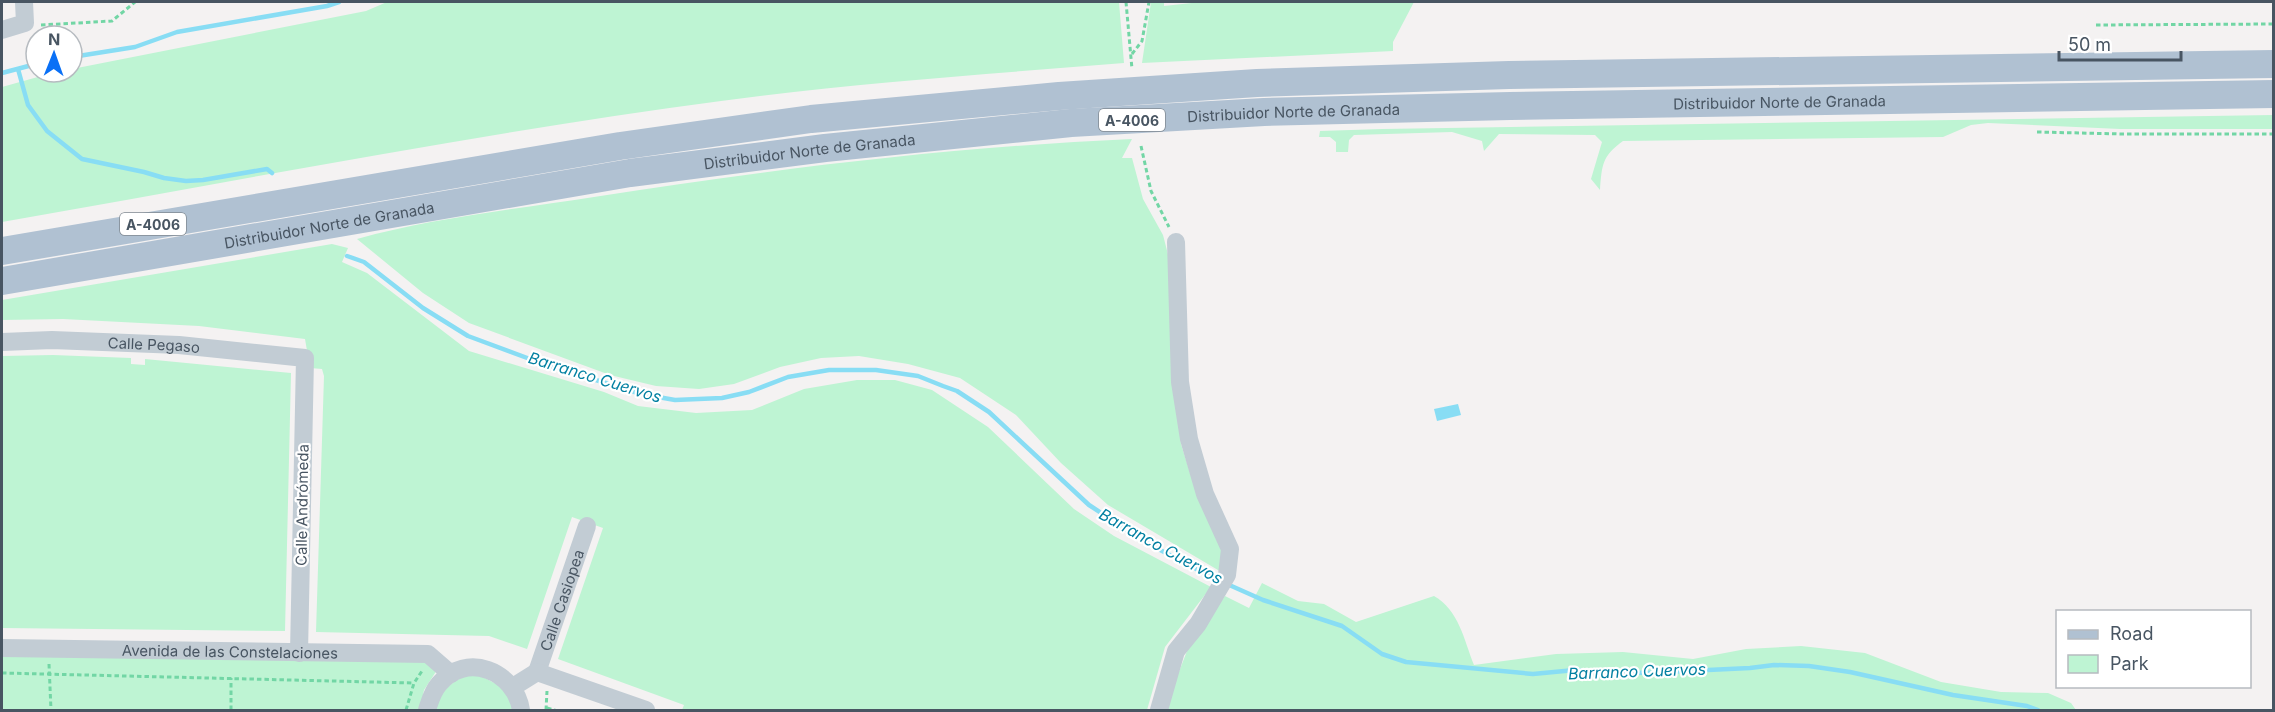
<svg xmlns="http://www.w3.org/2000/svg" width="2275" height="712" font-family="Inter,sans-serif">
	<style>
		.green { fill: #bef4d3 }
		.water { fill: #88ddf4 }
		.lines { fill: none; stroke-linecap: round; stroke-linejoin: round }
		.stream { stroke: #88ddf4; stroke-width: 4.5 }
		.path { stroke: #72d6a5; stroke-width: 3; stroke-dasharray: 4.5 3; stroke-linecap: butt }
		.street { stroke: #c2ccd4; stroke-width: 18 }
		.primary { stroke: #b0c1d2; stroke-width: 28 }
		.labels { text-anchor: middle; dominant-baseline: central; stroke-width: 4.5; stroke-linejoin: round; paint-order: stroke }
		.shield { fill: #fff; stroke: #7f8891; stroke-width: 1.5 }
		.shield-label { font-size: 14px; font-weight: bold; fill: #485562 }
		.street-label { font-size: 15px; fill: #485562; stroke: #fff }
		.water-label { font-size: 16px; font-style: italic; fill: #0380a2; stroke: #fff }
	</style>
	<rect width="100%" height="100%" fill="#f4f2f2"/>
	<!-- green -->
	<path class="green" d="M387,2H1119L1124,63C989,74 855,83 721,101C480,133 241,180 2,222V87L52,73L72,72V69L366,11Z
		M1151,2H1164V6L1201,2H1414L1393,42V51L1142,63Z
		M2273,115V129H2120L1988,123L1971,125L1943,137L1623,141C1602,156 1602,165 1600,190L1591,179L1602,142L1595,135L1499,134L1484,151L1482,141L1452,132L1354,135L1349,140L1348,152H1336V142L1330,137H1319L1320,131L1382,129Z
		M1132,139L1122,158H1132L1143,199L1163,235L1171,266L1175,388L1181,444L1196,492L1220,538L1223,573L1108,505L1061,463L1016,415L960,378L908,364L859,356L821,358L780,367L734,384L699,389L656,386L610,375L469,323L423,293L357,239C432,218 517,209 594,197C772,169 952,147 1132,139Z
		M332,244L348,248L342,262L367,273L469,351L604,392L638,406L696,413L752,410L804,389L857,380H895L932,390L988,427L1074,509L1114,536L1211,587L1165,647L1147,710H682L684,705L558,659L603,528L572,517L527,649L489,636L316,632L324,376L322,369L310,368L305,339L199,326L63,319L2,320V300Z
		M53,355L131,358V364L145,365V359L291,373L285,631L2,628V356Z
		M1262,583L1298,601L1324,604L1356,622L1434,596C1459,610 1464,640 1474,665L1556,654L1623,652L1693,659L1746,649L1801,646L1865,653L1941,682L2001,692L2048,693L2071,703L2076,710H1164L1189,646L1225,596L1249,608Z
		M2,654L426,659L437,670L424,690L420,710H2Z
		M468,675L481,676L504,688L514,710H434C439,693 451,681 468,675Z"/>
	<!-- water -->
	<path class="water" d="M1458,404L1461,415L1437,421L1434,409Z"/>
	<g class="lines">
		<!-- stream -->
		<path class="stream" d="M72,57L135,47L177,32L327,6L339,2
			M18,69L28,105L47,131L82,159L144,172L164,178L186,181L203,180L267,169L272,173
			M2,73L36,64
			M347,256L364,262L423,308L468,336L538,362L641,394L675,400L722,398L749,392L788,377L829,370H876L918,376L943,386L957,391L989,412L1089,505L1147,543L1219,581
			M1227,584L1263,600L1342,626L1382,654L1406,662L1533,674L1575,670L1645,673L1750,668L1774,665L1809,666L1850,672L1953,695L2027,706L2038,710"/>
		<!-- path -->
		<path class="path" d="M1126,2L1132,69
			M41,25L112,21L135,2
			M2096,25L2274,24
			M1132,54L1142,41L1149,2
			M2037,132L2123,134H2274
			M1141,146L1151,191L1169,227
			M49,664L51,710
			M2,673L414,683
			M547,708L555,710
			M231,710V678
			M406,710L414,683L422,671
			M546,710L547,691"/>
		<!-- street -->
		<g class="street">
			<path d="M2,30L25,23L24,2"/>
			<path id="s1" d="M2,342L52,340L179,345L305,358L299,653"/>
			<path id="s2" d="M2,648L428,654L451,674"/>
			<path id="s3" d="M537,672L587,526"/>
			<path d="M513,687L537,672L646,710"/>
			<path d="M427,710C430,701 432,692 439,684C466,651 515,671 521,710"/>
			<path d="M1159,710L1176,651L1198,624L1227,575L1230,549L1205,494L1189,439L1180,382L1176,242"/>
		</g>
		<!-- primary -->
		<g class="primary">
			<path d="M2,251L620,146L811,119L1059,96L1257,83L1509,75L2274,64"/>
			<path id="s4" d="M2,281L630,173L825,148L1071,123L1264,112L1510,106L2274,94"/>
		</g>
	</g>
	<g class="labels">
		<!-- shield labels -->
		<g class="shield">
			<rect x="1099" y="109" width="66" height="22" rx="4.5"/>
			<rect x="120" y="213" width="66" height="22" rx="4.5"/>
		</g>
		<g class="shield-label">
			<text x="1132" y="120">A-4006</text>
			<text x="153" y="224">A-4006</text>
		</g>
		<!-- street labels -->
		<g class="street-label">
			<text stroke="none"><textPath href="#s4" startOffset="1790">Distribuidor Norte de Granada</textPath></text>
			<text stroke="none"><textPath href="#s4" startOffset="1304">Distribuidor Norte de Granada</textPath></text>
			<text stroke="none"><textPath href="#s4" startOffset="818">Distribuidor Norte de Granada</textPath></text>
			<text stroke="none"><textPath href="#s4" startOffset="332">Distribuidor Norte de Granada</textPath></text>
			<text stroke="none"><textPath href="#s1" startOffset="152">Calle Pegaso</textPath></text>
			<text transform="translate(302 505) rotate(-89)">Calle Andrómeda</text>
			<text stroke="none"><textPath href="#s3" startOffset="76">Calle Casiopea</textPath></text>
			<text stroke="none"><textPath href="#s2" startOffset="228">Avenida de las Constelaciones</textPath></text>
		</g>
		<!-- water labels -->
		<g class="water-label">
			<text transform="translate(595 377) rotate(17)">Barranco Cuervos</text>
			<text transform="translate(1161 546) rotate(29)">Barranco Cuervos</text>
			<text transform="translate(1637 671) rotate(-2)">Barranco Cuervos</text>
		</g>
	</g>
	<!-- border -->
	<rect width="2275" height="712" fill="none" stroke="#485562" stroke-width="6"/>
	<!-- legend -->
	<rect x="2056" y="610" width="195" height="78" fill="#ffffff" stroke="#b6bbc0" stroke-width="1.5"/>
	<rect x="2068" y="630" width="30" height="9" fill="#b0c1d2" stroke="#b6bbc0" stroke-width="1.5"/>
	<text x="2110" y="640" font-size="18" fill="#485562">Road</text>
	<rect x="2068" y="655" width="30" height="18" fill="#bef4d3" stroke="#b6bbc0" stroke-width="1.5"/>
	<text x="2110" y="670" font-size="18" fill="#485562">Park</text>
	<!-- north arrow -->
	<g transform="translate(54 54) rotate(1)"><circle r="28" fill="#ffffff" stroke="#b6bbc0" stroke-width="1.5"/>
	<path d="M0-4.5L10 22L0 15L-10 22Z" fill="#0a70f6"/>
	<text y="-9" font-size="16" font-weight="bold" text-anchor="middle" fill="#485562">N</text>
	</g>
	<!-- scale -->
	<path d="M2059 51v9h122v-9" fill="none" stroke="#485562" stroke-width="3"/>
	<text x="2068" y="51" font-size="18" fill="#485562" stroke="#ffffff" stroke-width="4.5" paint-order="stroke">50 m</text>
</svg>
